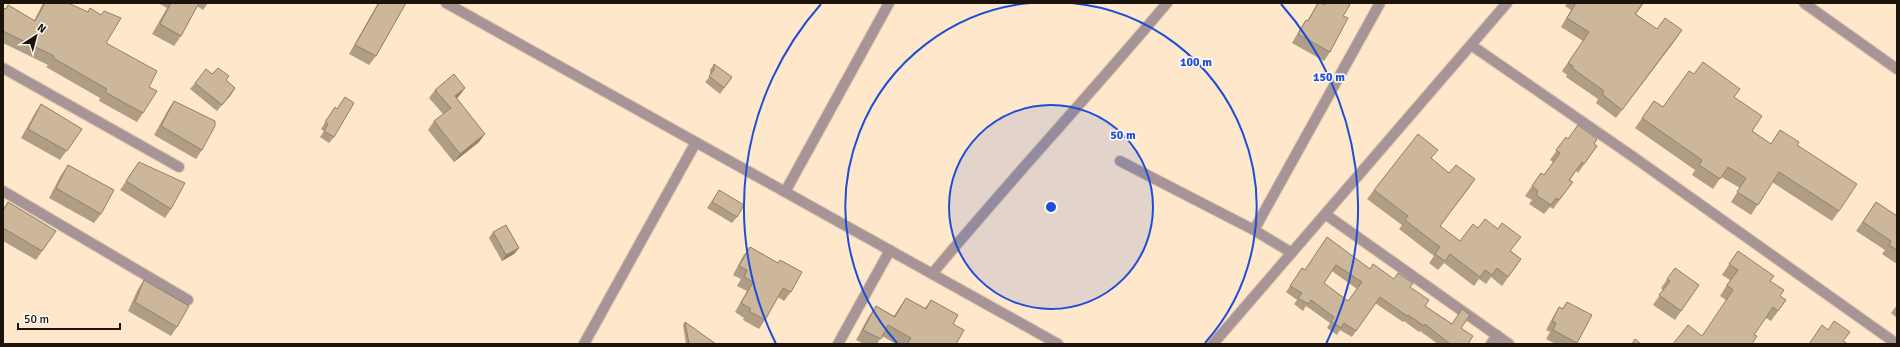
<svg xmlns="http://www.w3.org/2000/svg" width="1900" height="347" font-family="Signika,sans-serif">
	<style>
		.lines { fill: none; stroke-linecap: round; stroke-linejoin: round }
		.minor-casing { stroke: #dac5ab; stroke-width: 12 }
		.minor { stroke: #a69497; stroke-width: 10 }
		.wall { fill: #b09d85; fill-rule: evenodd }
		.shaded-wall { fill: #90806c }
		.building { fill: #cdb79b; stroke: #90806c; fill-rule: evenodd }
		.ring { fill: none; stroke: #1d4ed8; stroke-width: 2 }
		.centre { fill: #1d4ed8; stroke: #fcf7f1; stroke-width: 2 }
		.ring-label { font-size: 12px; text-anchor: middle; font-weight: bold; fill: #1d4ed8; stroke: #fcf7f1; stroke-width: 3.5; stroke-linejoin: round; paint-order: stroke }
	</style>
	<rect width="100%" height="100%" fill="#fee7ca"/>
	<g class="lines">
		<!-- minor casing -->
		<g class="minor-casing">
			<path id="minor" d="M446,3L1058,344
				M1804,3L1897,69
				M1471,45L1632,156L1897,344
				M3,68L179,167
				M1120,161L1254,230L1292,253
				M3,191L188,300
				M785,192L889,3
				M1325,214L1509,344
				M1254,230L1380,3
				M932,274C1008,182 1090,95 1167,3
				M584,344L696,142
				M838,344L890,250
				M1213,344L1507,3
				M1491,344L1497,335"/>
		</g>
		<!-- minor -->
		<use href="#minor" class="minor"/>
	</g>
	<!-- wall -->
	<path class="wall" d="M43,3H68L149,87L143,113L137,122L99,101L100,98L46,67L48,65L3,43V8L5,9L8,5L34,21Z
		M158,3H208L203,10L197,6L181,36L174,46L152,34L167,8Z
		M378,3H406L376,56L369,65L349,54Z
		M1318,3L1323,4L1324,3H1347L1343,16L1330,52L1324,61L1292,43L1300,29L1306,20L1307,21Z
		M1567,3H1644L1636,14L1657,29L1676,39L1616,118L1596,103L1598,99L1566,77L1567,75L1562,71L1583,41L1561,27L1571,10L1565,6Z
		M714,64L732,77L720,94L705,82L710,76V70Z
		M212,74L226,80L235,88L217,111L190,89L195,83Z
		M1694,74L1734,97L1752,131L1771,144L1780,130L1797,145L1839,211L1832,221L1772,182L1751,215L1731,202L1740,188L1721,177L1713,189L1692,175L1695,170L1635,128L1654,101L1663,107Z
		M465,88L459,96L457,98L479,142L454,162L428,130L434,121L443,114L429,98L435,90Z
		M345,97L334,137L329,143L320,137L324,131L321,129L335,107L337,109Z
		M174,101L202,150L196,159L154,135L168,110Z
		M41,104L82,129L60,160L21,138L35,113Z
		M1566,137L1568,139L1594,144L1597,146L1578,173L1576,171L1570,180L1573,182L1553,209L1550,207L1544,214L1529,204L1532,200L1525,196L1541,173L1544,175L1553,162L1550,160Z
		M1432,159L1449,173L1475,179L1440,226L1460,241L1511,251L1521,259L1502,286L1491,277L1486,284L1479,279L1474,286L1444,263L1438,270L1429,263L1434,256L1399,229L1402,225L1367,199L1374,190Z
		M139,162L171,209L165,218L120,190Z
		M68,165L101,214L94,223L49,198L61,175Z
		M719,190L737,217L732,223L707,208Z
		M8,202L56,231L36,260L3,241V209Z
		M1876,202L1897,216V264L1882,254L1885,250L1856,231Z
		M493,232L519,248L514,254L502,261L489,238Z
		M1327,237L1370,269L1394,279L1410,287L1425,306L1452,324L1461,328L1468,344H1438L1420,331L1419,332L1404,321L1403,322L1375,303L1352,337L1340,330L1337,335L1327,328L1330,323L1306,306L1303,311L1294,304L1297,300L1286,292L1302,268L1305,270ZM1332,271L1357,289L1348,301L1324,283Z
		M750,247L778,263L780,260L791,292L784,301L778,297L765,320L759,329L743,320L744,318L735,312L747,291L737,286L741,279L733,275L743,256Z
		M1738,251L1770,281L1780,296L1786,300L1771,321L1766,318L1726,300L1720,296L1730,280L1722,275Z
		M1675,268L1699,285L1675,320L1653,305L1663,290L1661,288Z
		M144,280L177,327L171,336L128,311L138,289Z
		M906,298L925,308L931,300L953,324L956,344H896L882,336L877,344H864L856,340L869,316L876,306L894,316L899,308Z
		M1567,302L1577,343L1576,344H1556L1546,339L1550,332L1546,330L1553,317L1559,307L1562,309Z
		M1897,305V318L1891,313Z
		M685,322L716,344H686L683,325Z"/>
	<!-- shaded-wall -->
	<path class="shaded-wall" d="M1682,30L1676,39L1616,118Z
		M235,88L231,95L217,111L222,105Z
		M465,88L459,96L449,105L455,96Z
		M485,134L479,142L454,162L460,154Z
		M1475,179L1469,188L1433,235L1440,226Z
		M519,248L514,254L502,261L506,255Z"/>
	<!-- building -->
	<path class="building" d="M45,3H68L88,12L90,8L101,15L104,11L121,18L106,43L157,71L149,87L157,91L143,113L105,92L107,89L53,58L54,56L3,31V8L6,9L8,5L35,21Z
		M171,3H199L181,36L160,24Z
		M379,3H406L376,56L355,45Z
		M1318,3H1321L1324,5L1325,3H1347L1350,5L1343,16L1348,18L1330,52L1298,34L1306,20L1308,21Z
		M1576,3H1643L1635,14L1657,29L1665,18L1682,30L1622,110L1602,94L1604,91L1572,68L1573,66L1568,63L1589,32L1567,18Z
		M1703,62L1740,89L1734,97L1762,116L1752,131L1771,144L1780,130L1799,142L1797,145L1857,184L1839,211L1779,172L1758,205L1737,192L1746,178L1728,167L1720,179L1699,165L1702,160L1642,118L1654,101L1663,107L1689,71L1694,74Z
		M714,64L732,77L724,88L709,76L714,70Z
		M218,68L229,76L226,80L235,88L222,105L195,83L206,69L212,74Z
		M454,74L465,88L455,96L485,134L460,154L434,121L451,108L435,90Z
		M345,97L354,103L334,137L324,131L328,124L325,122L335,107L337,109Z
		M174,101L215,121V126L202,150L161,126Z
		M41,104L82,129L67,151L28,129Z
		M1578,125L1597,139L1594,144L1597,146L1584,164L1582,162L1569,180L1573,182L1559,200L1556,198L1551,205L1536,195L1538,191L1532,186L1541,173L1544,175L1560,153L1556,150L1566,137L1568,139Z
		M1418,134L1438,150L1431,158L1449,173L1456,165L1475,179L1440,226L1460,241L1473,224L1478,228L1485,219L1498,229L1502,223L1521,237L1510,251L1521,259L1508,277L1497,268L1492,275L1485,270L1480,277L1450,254L1445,261L1435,254L1440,247L1405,220L1408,216L1374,190Z
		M139,162L185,183L171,209L126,181Z
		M68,165L114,190L101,214L56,188Z
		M719,190L744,205L737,217L712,202Z
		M8,202L56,231L42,251L3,228V211Z
		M1876,202L1897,216V250L1889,245L1891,241L1863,222Z
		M506,225L519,248L506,255L493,232Z
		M1327,237L1370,269L1373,264L1394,279L1398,273L1413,283L1410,287L1429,300L1425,306L1452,324L1462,309L1470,315L1461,328L1473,336L1468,344H1450L1425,324L1424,326L1408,315L1407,316L1380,297L1356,331L1344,323L1341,328L1331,321L1334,317L1311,300L1308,304L1298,298L1302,293L1290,286L1302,268L1305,270ZM1336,265L1362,282L1348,301L1324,283Z
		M750,247L778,263L780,260L802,272L791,292L783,288L765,320L749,311L751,309L741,303L753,282L744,277L747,270L739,266Z
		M1738,251L1774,276L1770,281L1784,290L1780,296L1786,300L1778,311L1773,307L1754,335L1757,336L1752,344H1673L1688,325L1702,336L1733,290L1727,285L1738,270L1729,264Z
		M1675,268L1699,285L1681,311L1659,295L1670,281L1667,279Z
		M144,280L189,306L177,327L135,302Z
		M906,298L926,309L931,300L958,315L953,324L964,330L956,344H907L911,338L888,325L881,339L863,330L876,306L895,317Z
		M1567,302L1592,315L1577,343L1553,330L1556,323L1552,321L1559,307L1563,309Z
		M1834,321L1850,332L1843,341L1848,344H1809L1822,325L1828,330Z
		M685,322L716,344H689Z
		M1635,339L1641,344H1632Z"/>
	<!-- distance rings -->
	<circle cx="1051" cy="207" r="102" fill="#1d4ed8" fill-opacity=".12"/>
	<g class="ring">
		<circle cx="1051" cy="207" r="102"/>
		<path d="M897 343A205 205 0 0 1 1030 3M1072 3A205 205 0 0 1 1205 343"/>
		<path d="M776 344A307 307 0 0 1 821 4M1281 4A307 307 0 0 1 1326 344"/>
	</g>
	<circle cx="1051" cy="207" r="6" class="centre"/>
	<g class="ring-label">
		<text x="1196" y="66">100 m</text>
		<text x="1329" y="81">150 m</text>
		<text x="1123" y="139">50 m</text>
	</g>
	<!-- border -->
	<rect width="1900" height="347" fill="none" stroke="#1c140a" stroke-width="8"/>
	<!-- north arrow -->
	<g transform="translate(36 36) rotate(36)" stroke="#fcf7f1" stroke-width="3" paint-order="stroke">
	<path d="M0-3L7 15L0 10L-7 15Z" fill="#1c140a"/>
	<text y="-6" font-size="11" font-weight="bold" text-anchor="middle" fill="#1c140a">N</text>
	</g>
	<!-- scale -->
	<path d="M18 323v6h102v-6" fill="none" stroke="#1c140a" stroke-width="2"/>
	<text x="24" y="323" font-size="12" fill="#1c140a" stroke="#fcf7f1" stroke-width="3" paint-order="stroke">50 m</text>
</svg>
